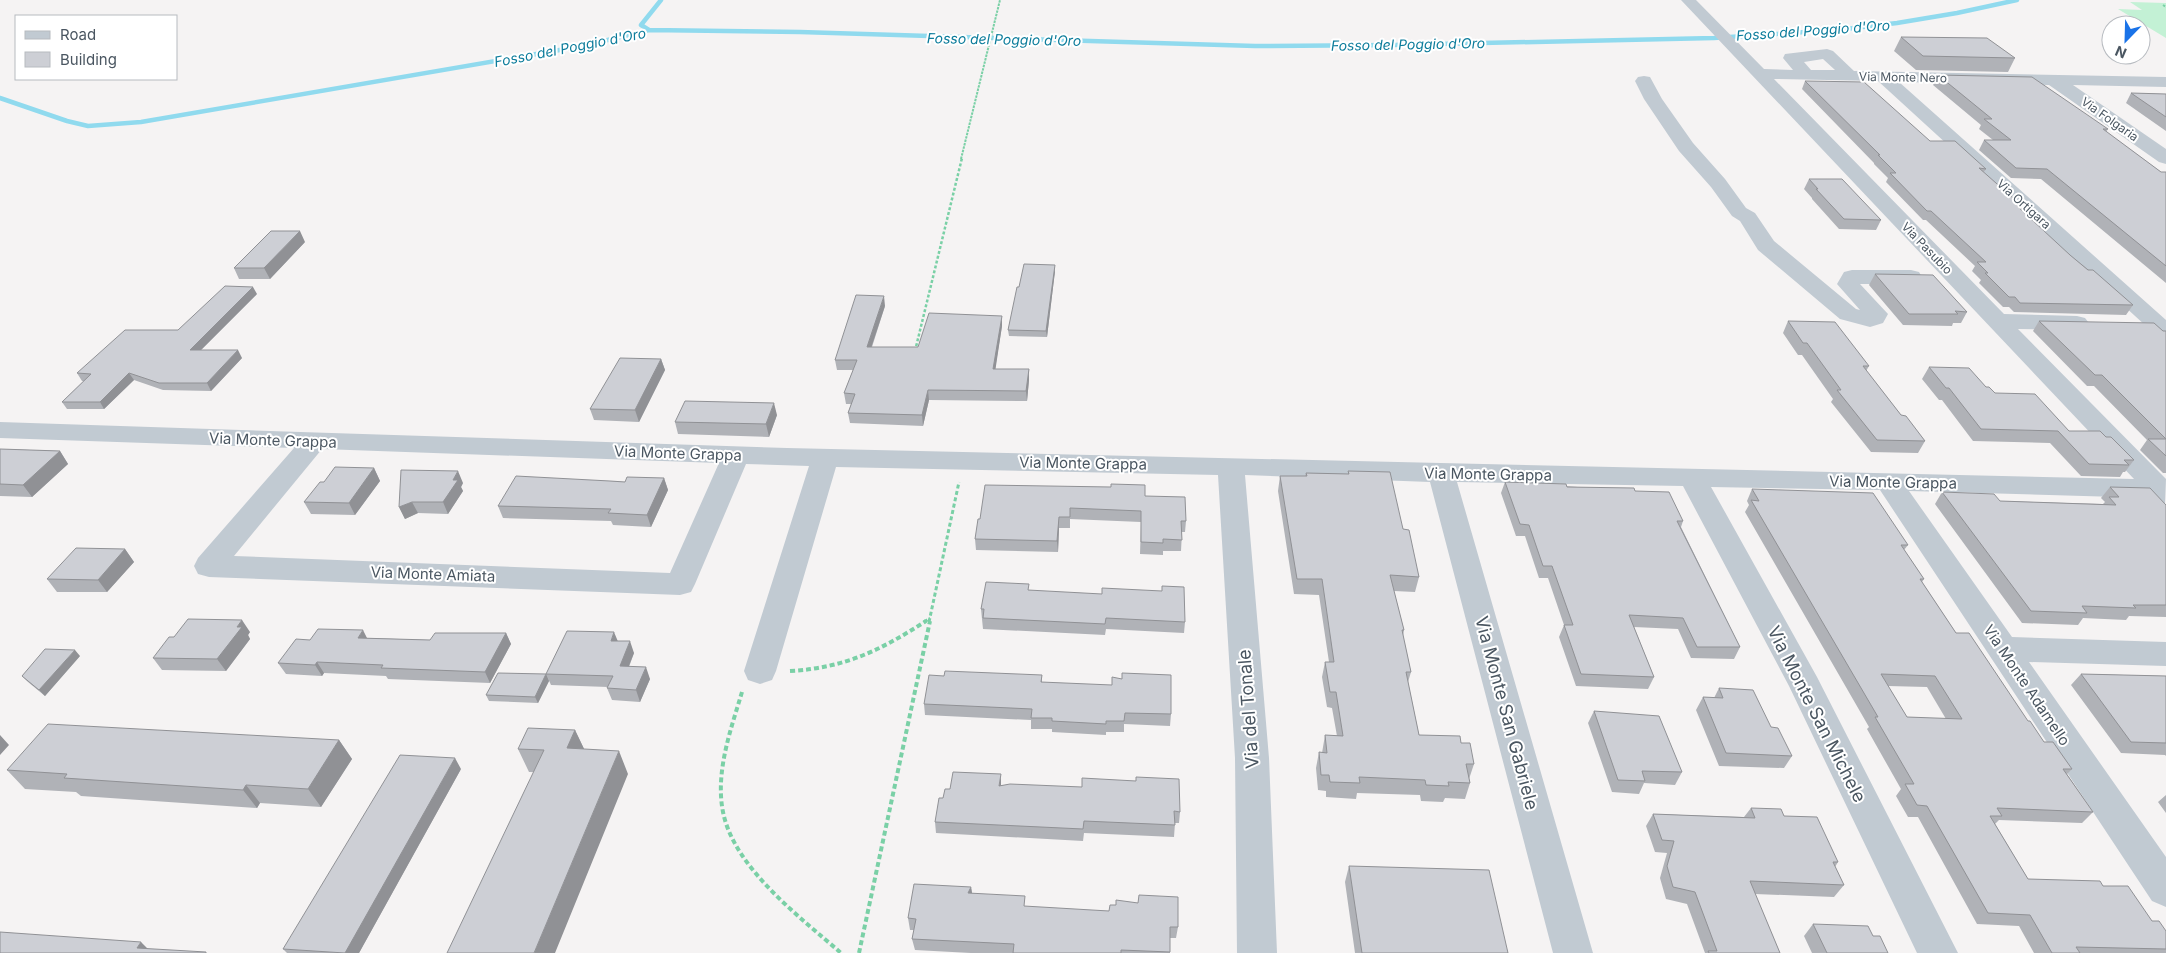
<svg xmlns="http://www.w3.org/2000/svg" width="2166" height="953" font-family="Inter,sans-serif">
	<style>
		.green { fill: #c3f1d5 }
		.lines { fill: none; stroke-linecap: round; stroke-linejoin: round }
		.stream { stroke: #90daee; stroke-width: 4.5 }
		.path-far3 { stroke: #7ad0a6; stroke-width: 2; stroke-dasharray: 2.5 1; stroke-linecap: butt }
		.path-far2 { stroke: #7ad0a6; stroke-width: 2.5; stroke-dasharray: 3 2; stroke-linecap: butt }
		.path-far1 { stroke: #7ad0a6; stroke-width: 3; stroke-dasharray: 4 2.5; stroke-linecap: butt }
		.path { stroke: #7ad0a6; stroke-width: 4; stroke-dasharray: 5 3; stroke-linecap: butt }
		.minor { fill: #c1cad2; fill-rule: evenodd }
		.wall { fill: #b0b2b7; fill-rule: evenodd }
		.shaded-wall { fill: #909195 }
		.building { fill: #cdcfd5; stroke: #909195; fill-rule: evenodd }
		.labels { text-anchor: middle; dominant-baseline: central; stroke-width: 4; stroke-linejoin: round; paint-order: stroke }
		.far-street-label { font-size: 12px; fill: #4a5661; stroke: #fff }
		.far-water-label { font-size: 14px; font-style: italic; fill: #0c7c9b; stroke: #fff }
		.street-label { font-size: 15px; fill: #4a5661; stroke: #fff }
		.near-street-label { font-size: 18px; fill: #4a5661; stroke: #fff }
	</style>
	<rect width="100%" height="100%" fill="#f5f3f3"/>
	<!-- green -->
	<path class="green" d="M2130,2L2166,3V38L2118,9L2142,10Z"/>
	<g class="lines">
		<!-- stream -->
		<path class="stream" d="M649,30L641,25L661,0
			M0,98L67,121L88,126L141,122L583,46L649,30L800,32L1255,46L1393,45L1714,38L1837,30L1897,23L1957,13L2017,0"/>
		<!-- path-far3 -->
		<path class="path-far3" d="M2163,5L2166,7
			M961,159L1000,0"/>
		<!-- path-far2 -->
		<path class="path-far2" d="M915,351L962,158"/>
		<!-- path-far1 -->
		<path class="path-far1" d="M924,622L930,618
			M929,622L959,482"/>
		<!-- path -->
		<path class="path" d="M790,671C845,668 881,650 926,621
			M742,692C731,729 715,772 723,812C734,868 800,917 841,953
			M859,953L930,621"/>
		<!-- minor -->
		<path class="minor" d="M1681,0H1696L1764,69L1793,70L1783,58L1785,54L1827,49L1833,51L1854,71L2166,77V87L2073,85L2166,149V164L2159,162L2049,85L1899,82L2166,320V339L2158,337L1878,81L1774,79L2004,314L2077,316L2085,318L2089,323L2085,328L2077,330L2018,329L2166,479L2165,504L2155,502L2152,498L1909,491L2012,637L2166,642V666L2029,662L2166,857V907L2152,901L1880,490L1711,487L1817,677L1958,953H1917L1789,686L1683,486L1457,482L1593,953H1553L1430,482L1245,475L1269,758L1277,953H1237L1235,758L1218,475L836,467L776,671L772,680L760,684L748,680L744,671L809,466L746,464L695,584L691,592L680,595L209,577L198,574L194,566L198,558L294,448L0,438V422L787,448L2134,479ZM1823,59L1835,70H1811L1804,62ZM322,449L719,463L670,573L234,556Z
			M1644,76L1650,77L1662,99L1693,143L1725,179L1746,208L1755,213L1774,241L1856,309L1860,310L1837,284L1844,272L1852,270H1911L1919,272L1922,277L1919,282L1911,284H1860L1888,314L1883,323L1870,327L1840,319L1758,250L1740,221L1732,216L1711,187L1679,151L1644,99L1635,81L1638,77Z"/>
	</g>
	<!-- wall -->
	<path class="wall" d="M1901,37L2015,58L2008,72L1916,70L1894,51Z
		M1938,75L2108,129L2106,132L2161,172H2166V283L2041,179L2011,178L1979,150L1984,140H1993L1979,129L1981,125L1933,85Z
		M1805,81L1930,141L1986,169L1983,173L2022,206L2020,210L2070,255L2133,305L2126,315L2014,312L2009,307H2003L1979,283L1981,280L1972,271L1975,266L1926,220H1923L1886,182L1888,178L1874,164V163L1802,89Z
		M2131,93L2166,94V131L2126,103Z
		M1809,179L1881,220L1876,230L1839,229L1812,199V198L1804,189Z
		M305,242L270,279H239L234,268Z
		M1055,271L1047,337L1009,336L1008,330L1019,287Z
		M1875,274L1967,312L1961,323H1953L1952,326L1903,325L1869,285Z
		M257,294L201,350L242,358L211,391L163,390L134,380L104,409H67L62,402L84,381H82L77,373L178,330Z
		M885,306L872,347H918L1002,326L995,369H1029V380L1027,401L929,400L923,426L850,423L848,413L851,404H846L844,393L853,370H837L835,360Z
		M1788,321L1869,366L1866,371L1901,415L1925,441L1918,453L1871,452L1831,402L1833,399L1802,355H1798L1783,333Z
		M2039,321L2166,331V473H2163L2140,450L2147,440L2094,386H2087L2033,331Z
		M661,359L665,370L639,422L594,420L590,409Z
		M1929,367L1986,387L1995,393L2069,431L2106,437L2134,460L2125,472H2123L2120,477L2081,476L2050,443L1973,441L1942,400H1939L1922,379Z
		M777,415L769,437L678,434L675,422Z
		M0,449L60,451L68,464L32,497L0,496Z
		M374,468L380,481L355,515L311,514L304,502L324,482Z
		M1348,471L1403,529L1419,577L1415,592L1394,591L1404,630L1403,636L1411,672L1408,682L1419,735L1461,743L1474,764L1469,779L1470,783L1465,799L1445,798L1443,802L1421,801L1420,795L1357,793L1356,799L1326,797V791L1318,790L1316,768L1319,752L1322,753L1325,735L1337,736L1332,708L1327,707L1322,677L1325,662H1329L1319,595L1294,594L1278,491L1280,476H1305L1306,473L1348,474Z
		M664,478L668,490L651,527L613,525L611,521L503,518L498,506L610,481L625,482Z
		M1505,482L1635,491L1683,521L1681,527L1740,647L1734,659L1691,658L1678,629L1634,627L1654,677L1648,689L1576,686L1559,637L1564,625L1548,578H1539L1525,536H1516L1501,493Z
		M463,483L461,487L463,491L448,514L418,513L405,519L399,507Z
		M1111,487L1145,496L1186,521L1185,532H1182L1181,551H1163V555L1140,554L1141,522L1070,519V528H1059L1058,552L976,550L975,539L980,519Z
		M2110,487L2166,505V617L2129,616L2126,620L2083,618L2078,625L2022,623L1935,504L1942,492L2000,501L2103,504L2105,502L2101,498Z
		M1752,489L1908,545L1904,550L1924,579L1922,582L1956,633L2044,742L2072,769L2067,774L2093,812L2082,823L1999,820L1995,824L2028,879L2103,886L2166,931V953H2034L2019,926L1977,924L1918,817H1908L1896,796L1901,789L1867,729L1869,727L1745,512L1749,505L1747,501ZM1888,686L1927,687L1946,719L1907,717Z
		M125,549L134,562L107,592H57L47,579Z
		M1029,590L1185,622L1184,633L1106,629L1105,635L983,629L981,609Z
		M250,632L248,635L250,639L226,671L162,670L153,658Z
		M506,633L511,644L490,683L388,679L386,676L324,673L322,676L286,674L278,663L310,640L368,638L430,640Z
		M618,641L634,653L629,667L650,679L640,702L612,700L607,688L608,687L551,685L546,674Z
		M80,656L45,696L28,682L22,676Z
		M546,674L549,681L538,703L489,701L486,695Z
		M2081,674L2166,676V756L2165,755L2121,753L2071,685Z
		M1042,675V682L1171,714L1170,726L1124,724V732H1106V735L1052,732V729H1031V720L925,715L924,704L944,676Z
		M1719,688L1771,727L1792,756L1784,768L1719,766L1696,710L1703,697L1714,698Z
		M1594,711L1682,772L1675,785L1644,783L1639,794L1612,792L1588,723Z
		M575,730L584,749L628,774L529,772L518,749Z
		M339,740L352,759L321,807L260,803L257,808L81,796L76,792L25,789L7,770Z
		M461,769L359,953H287L283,949Z
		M1001,785L1180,812L1179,823H1175L1174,837L1084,833L1083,841L936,833L935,822L943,798L950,789Z
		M2166,795V813L2158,802Z
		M1751,808L1784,816L1838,862L1835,867L1844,885L1834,897L1755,894L1780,953H1705L1687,904L1666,899L1660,878L1667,853L1655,852L1646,826L1653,814L1744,817Z
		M1349,866L1508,953H1355L1345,882Z
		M971,887L972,893L1025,907L1178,927L1176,938H1170V953H971L915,950L912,939L914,930H910L908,918Z
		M1813,924L1873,936L1888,953H1812L1804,936Z"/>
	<!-- shaded-wall -->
	<path class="shaded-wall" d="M300,231L305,242L270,279L264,268Z
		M1055,265V271L1047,337L1046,331Z
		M253,287L257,294L194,357L190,350Z
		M884,296L885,306L868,357L867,347Z
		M1002,316V326L994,379L993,369Z
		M238,350L242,358L211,391L207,383Z
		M661,359L665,370L639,422L635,410Z
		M1029,369V380L1027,401L1026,391Z
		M129,373L134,380L104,409L100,402Z
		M928,390L929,400L923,426L922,415Z
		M774,403L777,415L769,437L766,424Z
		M60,451L68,464L32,497L23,485Z
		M374,468L380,481L355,515L349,503Z
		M458,471L463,483L461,487L463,491L448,514L443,502L453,480Z
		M664,478L668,490L651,527L647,515Z
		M412,502L418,513L405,519L399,507Z
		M1059,517V528L1058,552L1057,541Z
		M125,549L134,562L107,592L98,580Z
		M242,620L250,632L248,635L250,639L226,671L217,659L237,627Z
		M363,630L369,642L358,638Z
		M614,632L619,644L611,641Z
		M506,633L511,644L490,683L485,672Z
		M630,641L634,653L624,678L620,666Z
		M75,650L80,656L45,696L39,690Z
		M317,662L324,673L322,676L315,665Z
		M646,667L650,679L640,702L636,690Z
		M546,674L549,681L538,703L535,697Z
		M575,730L586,753L567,748Z
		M0,735L9,745L0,755Z
		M339,740L352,759L321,807L308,789Z
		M619,751L628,774L555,953H534Z
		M455,758L461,769L359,953H345Z
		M1001,774V786H999Z
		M246,785L260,803L257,808L243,790Z
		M971,887L973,899L968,893Z
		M141,942L152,953L137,948Z"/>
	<!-- building -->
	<path class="building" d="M1901,37L1987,38L2015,58L1923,56Z
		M1938,75L2032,77L2108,129H2103L2161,172H2166V266L2047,169L2016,168L1984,140H2011L1984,119H1992Z
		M1805,81L1864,82L1930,141H1955L1986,169L1979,168L2022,206H2017L2070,255L2088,270H2093L2133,305L2020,303L2015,297H2009L1985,273H1988L1977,262H1986L1931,211H1927L1890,173H1896L1878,155H1880Z
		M2131,93L2166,94V117Z
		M1809,179H1842L1881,220L1844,219L1816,189H1818Z
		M271,231H300L264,268H234Z
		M1024,264L1055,265L1046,331L1008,330L1017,287H1019Z
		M1875,274L1933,275L1967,312L1955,311L1958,314H1909Z
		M225,286L253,287L190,350H238L207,383H159L129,373L100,402H62L91,374L77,373L125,330H178Z
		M856,295L884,296L867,347H918L929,313L1002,316L993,369H1029L1026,391L928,390L922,415L848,413L855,394L844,393L857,360H835Z
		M1788,321L1835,322L1869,366H1863L1901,415L1906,416L1925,441L1877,440L1837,390H1841L1807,343H1803Z
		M2039,321L2154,323L2163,331H2166V456L2148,439H2166L2102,375H2095Z
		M620,358L661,359L635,410L590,409Z
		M1929,367L1969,368L1986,387H1989L1995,393L2035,394L2069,431H2100L2106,437H2111L2134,460H2124L2129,465L2089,464L2058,431L1981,429L1949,388H1946Z
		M685,401L774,403L766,424L675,422Z
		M0,449L60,451L23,485L0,484Z
		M335,467L374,468L349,503L304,502L320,482H324Z
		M401,470L458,471L453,480H458L443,502H412L399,507Z
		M1348,471L1390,472L1403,529L1409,530L1419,577L1390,575L1404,630H1402L1411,672H1406L1419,735L1460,736L1461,743H1470L1474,764H1466L1470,783L1448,782L1449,786L1426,785L1425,780L1359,777L1360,783L1330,782L1329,775H1321L1319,752L1327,753L1325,735L1343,736L1336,692H1330L1325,662H1334L1322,579H1297L1280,476H1307L1306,473L1349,474Z
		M516,476L610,481L625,482L627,477L664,478L647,515L608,513L611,509L498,506Z
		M1505,482L1566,484L1567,487L1634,488L1635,491L1669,492L1683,521H1677L1740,647H1697L1683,618L1629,615L1654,677L1581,674L1564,625H1573L1552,566H1543L1529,525L1520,524Z
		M1111,484L1145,485V496L1185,497L1186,521H1181L1182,540L1163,539V543L1141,542V511L1070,508V517H1059L1057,541L975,539L978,519H980L985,485L1111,487Z
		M2110,487L2150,488L2166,505V605H2133L2136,608L2082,606L2087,613L2031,611L1942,492L1994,494L2000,501L2116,505L2109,497H2119Z
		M1752,489L1873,493L1908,545H1901L1924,579H1920L1956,633H1969L2028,721H2030L2044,742H2053L2072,769H2063L2093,812L1997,808L2002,816H1990L2028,879L2100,881L2103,886H2128L2152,921H2159L2166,931V949L2076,947L2080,953H2052L2030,915L1988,913L1927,806L1917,805L1905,784H1914L1875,717H1878L1751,500L1759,501ZM1881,674L1935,676L1962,719L1907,717Z
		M76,548L125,549L98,580L47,579Z
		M986,582L1029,584L1028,590L1102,594V588L1162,591V586L1184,587L1185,622L1106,618L1105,624L983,618L984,609H981Z
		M188,619L242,620L237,627H242L217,659L153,658L169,637H174Z
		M318,629L363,630L358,638L430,640L435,633H506L485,672L381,668L383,665L317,662L315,665L278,663L296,639L310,640Z
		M567,631L614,632L611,641H630L620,666L646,667L636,690L607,688L613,676L546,674Z
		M45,649L75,650L39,690L22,676Z
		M945,671L1042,675L1041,682L1112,685V677L1122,679V673L1171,675V714L1125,713L1124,721H1106V724L1052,721V718H1031L1032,709L924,704L929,675L944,676Z
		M498,673L546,674L535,697L486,695Z
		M2081,674L2166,676V743L2131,742Z
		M1719,688L1753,690L1771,727L1778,728L1792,756L1726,753L1703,697L1723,698Z
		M1594,711L1659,716L1682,772L1642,771L1645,781L1618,780Z
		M48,724L339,740L308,789L246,785L243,790L64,778L67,774L7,770Z
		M528,728L575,730L567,748L619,751L534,953H447L544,750L518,749Z
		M400,755L455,758L345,953L283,949Z
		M953,772L1001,774L999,786L1010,784L1082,787V778L1136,781V777L1179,779L1180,812L1174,811L1175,825L1084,821L1083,829L935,822L939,798H943L945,789H950Z
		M1751,808L1781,809L1784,816L1817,817L1838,862H1833L1844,885L1750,881L1780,953H1709L1708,951H1717L1695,892L1673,887L1667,866L1674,841L1662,840L1653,814L1755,818Z
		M1349,866L1489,870L1508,953H1362Z
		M914,884L971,887L968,893L1025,896L1024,906L1109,911L1110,905H1116V900L1138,903L1139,895L1178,897V927H1170V952L1121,950V953H1013L1014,944L912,939L916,919L908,918Z
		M1813,924L1868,926L1873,936H1880L1888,953H1827Z
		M0,932L141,942L137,948L206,952V953H0Z"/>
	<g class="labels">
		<!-- far-street labels -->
		<g class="far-street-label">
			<text transform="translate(1903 77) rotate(1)">Via Monte Nero</text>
			<text transform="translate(2110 119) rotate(35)">Via Folgaria</text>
			<text transform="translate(2024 204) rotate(42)">Via Ortigara</text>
			<text transform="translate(1927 248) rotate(46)">Via Pasubio</text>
		</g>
		<!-- far-water labels -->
		<g class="far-water-label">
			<text transform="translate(1813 30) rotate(-4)">Fosso del Poggio d'Oro</text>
			<text transform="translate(1004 39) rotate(1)">Fosso del Poggio d'Oro</text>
			<text transform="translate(1408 44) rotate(-1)">Fosso del Poggio d'Oro</text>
			<text transform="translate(570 47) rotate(-11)">Fosso del Poggio d'Oro</text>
		</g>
		<!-- street labels -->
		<g class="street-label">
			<text transform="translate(273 440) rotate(2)">Via Monte Grappa</text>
			<text transform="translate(678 453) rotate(2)">Via Monte Grappa</text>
			<text transform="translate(1083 463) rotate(1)">Via Monte Grappa</text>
			<text transform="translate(1488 474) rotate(1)">Via Monte Grappa</text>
			<text transform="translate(1893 482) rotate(1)">Via Monte Grappa</text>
			<text transform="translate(433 574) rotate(2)">Via Monte Amiata</text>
			<text transform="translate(2027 685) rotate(56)">Via Monte Adamello</text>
		</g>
		<!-- near-street labels -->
		<g class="near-street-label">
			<text transform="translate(1248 709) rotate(-94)">Via del Tonale</text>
			<text transform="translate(1507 713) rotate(75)">Via Monte San Gabriele</text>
			<text transform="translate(1817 714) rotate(63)">Via Monte San Michele</text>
		</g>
	</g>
	<!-- legend -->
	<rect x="15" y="15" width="162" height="65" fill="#ffffff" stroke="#b7bbc0"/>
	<rect x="25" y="31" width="25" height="8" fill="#c1cad2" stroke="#b7bbc0"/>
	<text x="60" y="40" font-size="15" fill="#4a5661">Road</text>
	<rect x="25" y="52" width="25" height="15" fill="#cdcfd5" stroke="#b7bbc0"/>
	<text x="60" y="65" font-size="15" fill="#4a5661">Building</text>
	<!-- north arrow -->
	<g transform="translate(2126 40) rotate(203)"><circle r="24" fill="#ffffff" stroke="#b7bbc0"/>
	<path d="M0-4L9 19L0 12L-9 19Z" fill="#1a73e8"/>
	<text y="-8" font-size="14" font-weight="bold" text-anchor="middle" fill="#4a5661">N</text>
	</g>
</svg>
